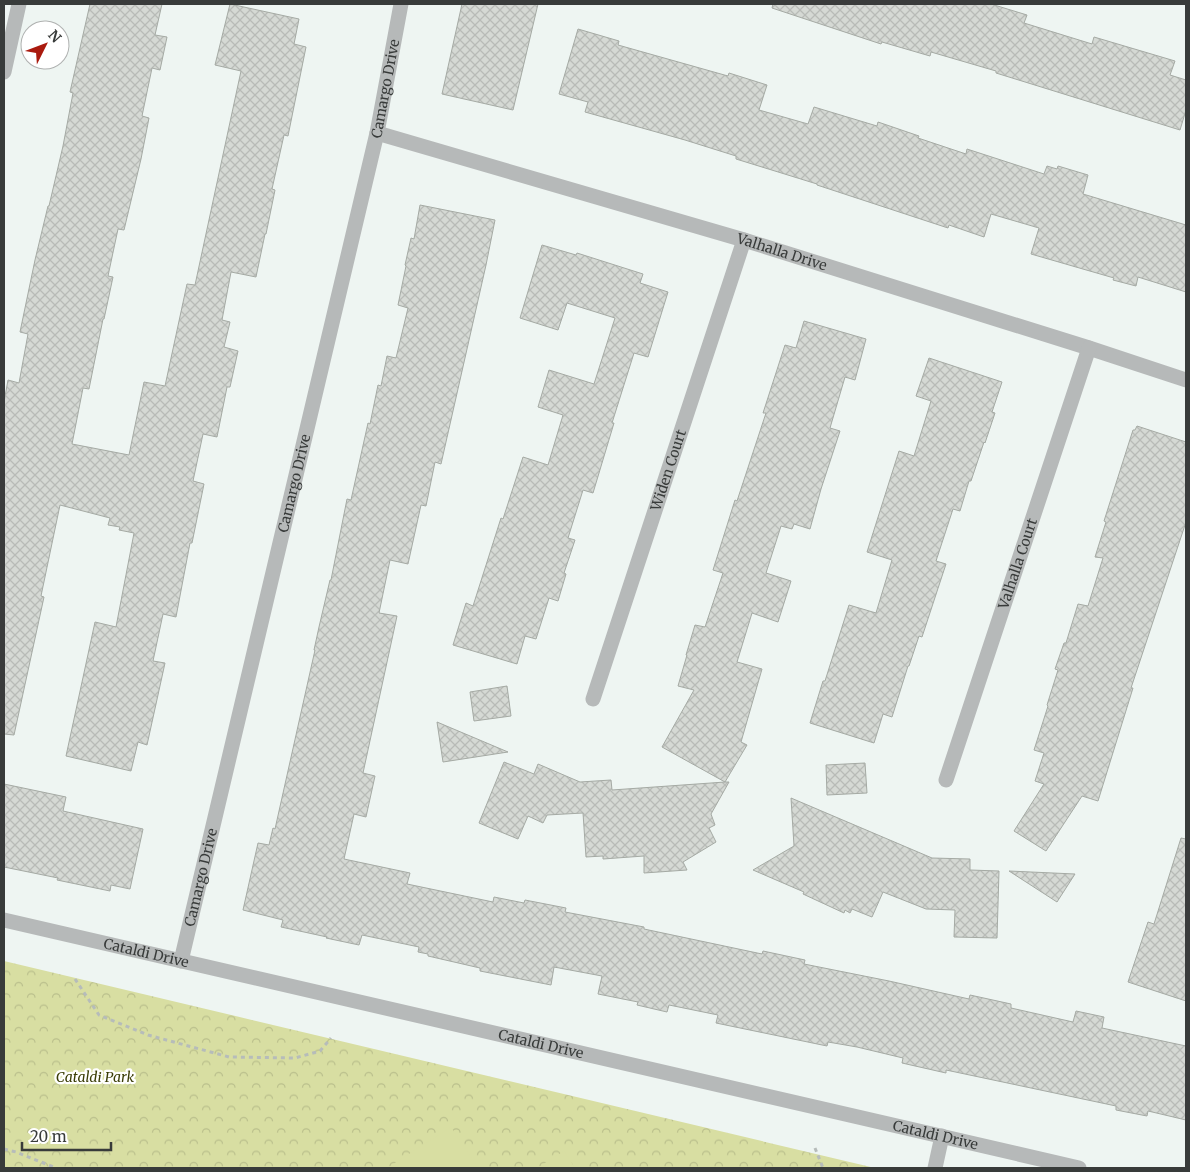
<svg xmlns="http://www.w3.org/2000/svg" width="1190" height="1172" font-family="Merriweather,serif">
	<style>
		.park { fill: url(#park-crowns) }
		.pitch { fill: #d8dea2 }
		.building { fill: url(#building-cross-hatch); stroke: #a5aaa4 }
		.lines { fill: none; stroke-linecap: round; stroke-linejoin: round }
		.path { stroke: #b6bcba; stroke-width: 3; stroke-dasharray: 4 4; stroke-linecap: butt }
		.lane { stroke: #b6b9b9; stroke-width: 15 }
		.street { stroke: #b6b9b9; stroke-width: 15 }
		.labels { text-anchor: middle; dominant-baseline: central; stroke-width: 4.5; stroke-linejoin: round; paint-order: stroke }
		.street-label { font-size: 14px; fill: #383b3a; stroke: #fff }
		.park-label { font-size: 14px; font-style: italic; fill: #3a3d06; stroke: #fff }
	</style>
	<defs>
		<pattern id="park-crowns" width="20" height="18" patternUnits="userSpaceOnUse" patternTransform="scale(1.25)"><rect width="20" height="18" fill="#d8dea2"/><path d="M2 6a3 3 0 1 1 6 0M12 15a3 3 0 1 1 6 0" fill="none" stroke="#babf8c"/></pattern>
		<pattern id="building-cross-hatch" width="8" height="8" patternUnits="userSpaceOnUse" patternTransform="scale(1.25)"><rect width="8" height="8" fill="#d5d9d4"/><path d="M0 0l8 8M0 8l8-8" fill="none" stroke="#b8bbb7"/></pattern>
	</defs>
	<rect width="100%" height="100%" fill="#eef5f2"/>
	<!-- park -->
	<path class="park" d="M4,961L875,1168H4Z"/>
	<!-- pitch -->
	<path class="pitch" d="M451,1127L477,1166L474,1168H387Z
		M564,1151L575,1168H537Z"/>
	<!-- building -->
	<path class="building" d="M90,4H162L155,35L167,37L160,70L152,68L142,116L149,118L141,159L124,230L118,229L108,276L113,277L104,319H103L89,389L83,388L72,444L129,455L144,382L165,386L187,284L195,285L241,71L215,65L230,4L299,19L294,44L306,47L288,136L284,135L272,189L275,190L266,234H265L256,277L231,272L222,320L230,322L224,347L238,351L230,387H227L217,437L203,434L193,481L204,484L192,543H190L176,617L163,614L153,661L165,663L147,745L138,742L131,771L66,756L95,622L116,627L134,533L119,530L120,527L108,525L110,518L60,505L41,596L44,597L14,735L4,734V402L8,380L19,383L28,334L20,332L35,260L48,206H49L63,146L73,93L70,92Z
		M462,4H538L513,110L442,94Z
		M773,4H991L1027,15L1024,23L1092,44L1094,37L1175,61L1170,75L1186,80V110L1180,130L996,73V71L931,52L930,56L882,42L881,44L772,8Z
		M578,29L619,41L618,45L728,76L729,73L767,85L759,110L808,124L814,107L877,126L878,122L919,136L918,138L966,154L967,149L1044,174L1047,166L1057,169L1058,166L1088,175L1083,194L1186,225V292L1138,277L1136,286L1113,280L1114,278L1031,254L1039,228L991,214L984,237L949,225L948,228L817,185V184L736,159V156L685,140L585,112L588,102L559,94Z
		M420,205L495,220L486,265L441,464L435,462L426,506L421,505L408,564L390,560L379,613L397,616L363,773L375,776L366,817L354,814L344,859L410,873L407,884L493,902L494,897L524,903L525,900L566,908L565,912L644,927V929L762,954L763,951L805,960L804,964L889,981L969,999L970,995L1011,1004V1008L1073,1022L1076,1011L1104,1017L1102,1028L1186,1046V1120L1148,1111L1147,1116L1116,1110V1106L946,1070V1073L902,1063L903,1058L857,1047L828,1042L827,1046L716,1023L718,1015L669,1005L667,1012L637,1005L638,1002L598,994L602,976L554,967L551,985L480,971V968L428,956V954L418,952L419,947L362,935L359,945L326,938L327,937L281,927L283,920L243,910L258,843L269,845L273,828L275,829L315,650H314L319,627L330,580H331L347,499L351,500L368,423L370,424L378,385L381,386L387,356L396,358L408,308L398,305L406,266L405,265L411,238L414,239Z
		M542,245L576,255L577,253L643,274L640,283L668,292L648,357L634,353L612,423H614L593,493L583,490L568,538L575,540L564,573L566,574L558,601L549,598L536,639L525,636L517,664L453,645L466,603L473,606L501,518L503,519L523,457L548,465L563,415L538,407L549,370L594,384L615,318L567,303L558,330L520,318Z
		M804,321L866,339L855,380L845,377L830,428L840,431L821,489L810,529L794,524L792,529L781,526L766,573L791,581L778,622L752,613L737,662L762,669L741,742L747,745L725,782H729L711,814L715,825L709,828L716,842L683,862L687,870L644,873V856L603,859V856L586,857L583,813L547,815L543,823L528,816L518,839L479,823L504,762L534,774L538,764L580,782L611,780L612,790L725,782L662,747L694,690L678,686L687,655H686L695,625L705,627L723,573L713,570L735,500L737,501L766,413H763L785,345L796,348Z
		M929,358L1002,382L992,412L995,413L985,443L984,442L971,481H969L960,511L953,509L936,561L946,564L922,637L919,636L909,666H908L892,717L883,714L874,743L810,723L823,681H825L849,605L876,613L892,560L867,552L899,451L914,456L931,401L916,396Z
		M1137,426L1186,442V522L1131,688H1133L1098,801L1082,796L1046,851L1014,831L1044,784L1035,781L1044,753L1034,750L1048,706L1047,705L1058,670L1055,669L1064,643H1066L1078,604L1088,606L1103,558L1095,557L1106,522L1104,521L1133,430H1135Z
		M507,686L511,716L474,721L470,692Z
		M437,722L508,752L443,762Z
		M865,763L867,793L827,795L826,765Z
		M4,784L66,797L63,811L143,829L130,889L111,885L110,891L57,880L58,878L4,867Z
		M791,798L932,858L970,859V870L999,871L997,938L954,937L955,910L926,909L883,892L872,917L852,909L850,913L845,910L844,913L803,894L804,892L753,870L794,846Z
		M1181,838L1186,839V1001L1128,982L1148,922L1154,924Z
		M1009,871L1075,874L1057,902Z"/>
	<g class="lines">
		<!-- path -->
		<path class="path" d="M75,979L99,1015L148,1035L229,1057L295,1058L320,1051L331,1038
			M815,1148L823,1168
			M4,1149L16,1152L56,1168"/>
		<!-- lane -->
		<path class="lane" d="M935,1168L942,1136"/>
		<!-- street -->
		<g class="street">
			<path d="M4,72L19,4"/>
			<path id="s1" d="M377,133L744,240L1089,348L1186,380"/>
			<path id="s2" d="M593,699L744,240"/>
			<path id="s3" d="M946,780L1089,348"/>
			<path id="s4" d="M4,920L1079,1168"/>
			<path id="s5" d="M181,961L377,133L401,4"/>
		</g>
	</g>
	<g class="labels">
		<!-- street labels -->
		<g class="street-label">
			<text stroke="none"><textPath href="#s5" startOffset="896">Camargo Drive</textPath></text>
			<text stroke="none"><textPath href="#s1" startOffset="422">Valhalla Drive</textPath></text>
			<text stroke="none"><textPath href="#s2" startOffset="241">Widen Court</textPath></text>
			<text stroke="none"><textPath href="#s5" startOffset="491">Camargo Drive</textPath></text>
			<text stroke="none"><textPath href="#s3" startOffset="228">Valhalla Court</textPath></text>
			<text stroke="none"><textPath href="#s5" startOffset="86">Camargo Drive</textPath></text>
			<text stroke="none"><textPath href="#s4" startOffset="146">Cataldi Drive</textPath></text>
			<text stroke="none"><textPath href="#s4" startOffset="551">Cataldi Drive</textPath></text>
			<text stroke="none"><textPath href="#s4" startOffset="956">Cataldi Drive</textPath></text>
		</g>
		<!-- park labels -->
		<g class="park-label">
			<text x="95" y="1077">Cataldi Park</text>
		</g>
	</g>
	<!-- border -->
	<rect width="1190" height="1172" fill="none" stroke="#383b3a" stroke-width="10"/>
	<!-- north arrow -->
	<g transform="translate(45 45) rotate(48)"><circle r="24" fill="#ffffff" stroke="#afb1b0"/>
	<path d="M0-4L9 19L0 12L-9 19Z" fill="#aa1a0e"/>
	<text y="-8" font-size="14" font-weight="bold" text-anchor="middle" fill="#383b3a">N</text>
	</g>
	<!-- scale -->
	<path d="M22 1142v8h89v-8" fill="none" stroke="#383b3a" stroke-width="2.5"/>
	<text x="30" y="1142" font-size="15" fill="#383b3a" stroke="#ffffff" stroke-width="4" paint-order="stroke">20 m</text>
</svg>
